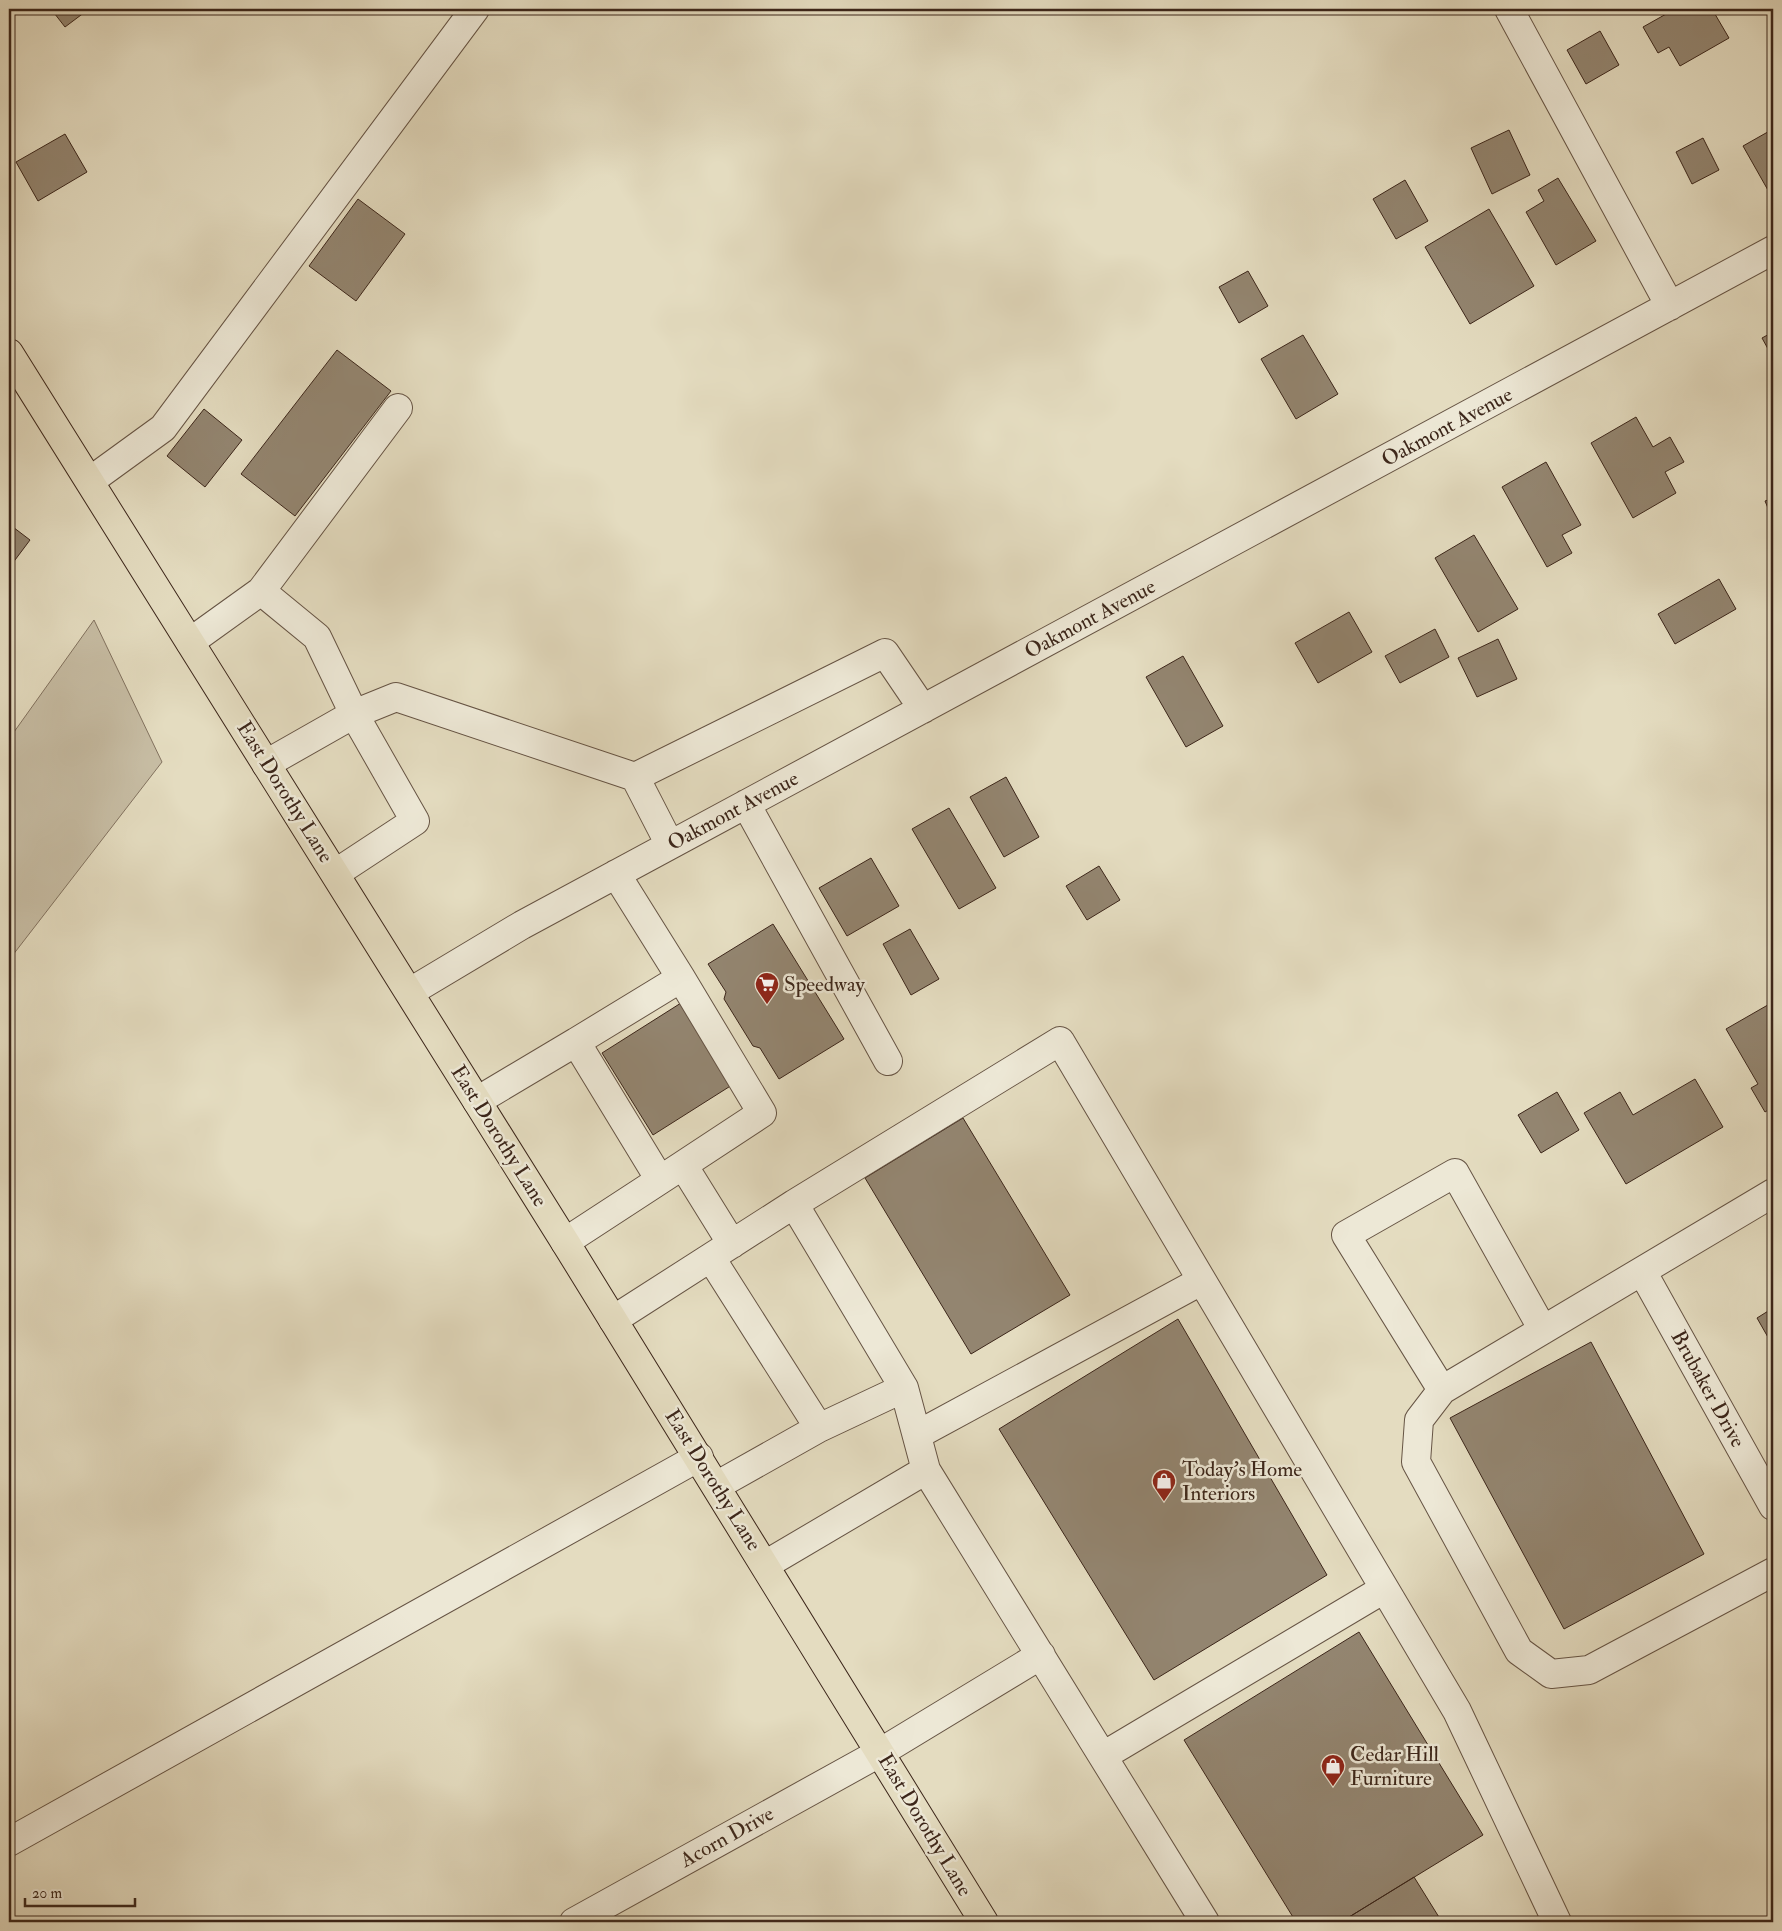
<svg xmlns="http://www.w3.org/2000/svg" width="1782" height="1931" font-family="'IM FELL Double Pica',serif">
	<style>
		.green { fill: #c7bda4; stroke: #82725f }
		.building { fill: #938570; stroke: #3c261a }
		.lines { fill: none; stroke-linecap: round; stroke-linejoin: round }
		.minor-casing { stroke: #665444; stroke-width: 30 }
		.major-casing { stroke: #3c261a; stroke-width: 30 }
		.minor { stroke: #ede8d6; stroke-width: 28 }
		.major { stroke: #e4dcc0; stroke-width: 28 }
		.labels { text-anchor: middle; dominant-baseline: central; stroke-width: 5; stroke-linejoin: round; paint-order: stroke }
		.street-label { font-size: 21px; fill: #3c261a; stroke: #ede8d6 }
		.poi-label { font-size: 21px; fill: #3c261a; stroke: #ede8d6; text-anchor: start }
	</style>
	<rect width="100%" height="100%" fill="#e4dcc0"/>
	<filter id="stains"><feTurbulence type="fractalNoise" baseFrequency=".004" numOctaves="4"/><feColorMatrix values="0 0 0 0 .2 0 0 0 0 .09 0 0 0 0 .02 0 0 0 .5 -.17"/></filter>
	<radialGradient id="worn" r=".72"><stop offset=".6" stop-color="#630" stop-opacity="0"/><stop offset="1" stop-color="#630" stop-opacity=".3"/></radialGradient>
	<!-- green -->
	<path class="green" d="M94,620L162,762L9,960V739Z"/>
	<!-- building -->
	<path class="building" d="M51,9H89L65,27Z
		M1675,9H1712L1729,38L1680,66L1669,47L1658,53L1643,27Z
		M1600,31L1619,65L1586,84L1567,50Z
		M1773,129V189L1769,192L1743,146Z
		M1509,130L1530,175L1492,194L1471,148Z
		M65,134L87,172L38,201L16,162Z
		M1703,138L1719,170L1692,184L1676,152Z
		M1558,178L1596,241L1556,265L1526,212L1544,201L1538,190Z
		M1405,180L1428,221L1396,239L1373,199Z
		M358,199L405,234L356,301L309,266Z
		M1489,209L1534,286L1470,324L1425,247Z
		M1248,271L1268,306L1239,323L1219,287Z
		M1773,332V358L1762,338Z
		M1303,335L1338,394L1296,419L1261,359Z
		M337,350L391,391L295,516L241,474Z
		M204,409L242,440L205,487L167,456Z
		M1636,417L1653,447L1670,437L1684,462L1665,472L1676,493L1633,518L1591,443Z
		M1546,462L1581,525L1562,535L1572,553L1547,567L1502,487Z
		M1773,498V520L1765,501Z
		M9,524L30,540L9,568Z
		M1474,535L1518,609L1478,632L1435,558Z
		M1719,579L1736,609L1675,644L1658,614Z
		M1349,612L1372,652L1318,683L1295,643Z
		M1435,629L1449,657L1400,683L1385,656Z
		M1498,639L1517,679L1477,697L1458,658Z
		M1183,656L1223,726L1186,747L1146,677Z
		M1006,777L1039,837L1004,857L970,797Z
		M949,808L996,888L959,909L912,829Z
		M871,858L899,906L847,936L819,888Z
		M1099,866L1120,900L1087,920L1066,886Z
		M773,924L844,1039L779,1079L760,1048L753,1046L724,999L726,992L708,964Z
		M910,929L939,979L911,995L883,944Z
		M1773,1002V1107L1765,1112L1751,1088L1758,1084L1726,1029Z
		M681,1003L732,1085L653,1135L602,1053Z
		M1695,1079L1723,1127L1626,1184L1584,1113L1620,1092L1633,1115Z
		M1557,1092L1579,1130L1541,1153L1518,1115Z
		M963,1118L1070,1295L971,1354L865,1178Z
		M1773,1308V1346L1757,1318Z
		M1178,1319L1327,1575L1154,1680L999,1429Z
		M1591,1342L1704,1554L1564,1629L1450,1418Z
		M1359,1632L1483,1835L1341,1922H1296L1184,1740Z
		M1414,1877L1442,1922H1341Z"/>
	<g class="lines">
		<!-- minor casing -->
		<g class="minor-casing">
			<path id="minor" d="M1509,9L1670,306
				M90,481L163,428L475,9
				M261,591L317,637L354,714L415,821L336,873
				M190,642L261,591L398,408
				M266,764L354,714L396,697L635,777
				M746,804L888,1061
				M670,845L635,777L885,653L923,709
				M616,874L681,978L576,1042L660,1180
				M681,978L762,1113L683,1165
				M410,992L522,925L1773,250
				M477,1101L576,1042
				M1773,1193L1442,1390L1419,1420L1416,1462L1519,1651L1551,1674L1589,1670L1773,1572
				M794,1204L1060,1041L1457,1711L1557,1922
				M565,1242L683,1165L732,1244
				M711,1258L819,1428L716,1486
				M1642,1271L1773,1506
				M613,1320L794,1204L904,1388L926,1470
				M1442,1390L1346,1235L1455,1173L1543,1330
				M819,1428L904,1388
				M917,1435L1201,1281
				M765,1565L926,1470L1205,1922
				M1103,1756L1384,1589
				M9,1842L699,1457
				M574,1922L881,1752L1041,1655"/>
		</g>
		<!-- major casing -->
		<g class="major-casing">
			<path id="major" d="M9,353L565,1242L984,1922"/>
		</g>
		<!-- minor -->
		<use href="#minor" class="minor"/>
		<!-- major -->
		<use href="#major" class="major"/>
	</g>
	<!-- icons -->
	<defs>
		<g id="supermarket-pin" transform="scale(1.25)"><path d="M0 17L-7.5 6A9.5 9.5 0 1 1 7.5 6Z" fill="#8f2418" stroke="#ede8d6"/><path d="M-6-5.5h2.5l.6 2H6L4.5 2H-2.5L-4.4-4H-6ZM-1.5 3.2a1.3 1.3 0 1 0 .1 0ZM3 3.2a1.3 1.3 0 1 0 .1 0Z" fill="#fff"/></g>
		<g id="shop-pin" transform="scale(1.25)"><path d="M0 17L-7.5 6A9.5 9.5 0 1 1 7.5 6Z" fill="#8f2418" stroke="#ede8d6"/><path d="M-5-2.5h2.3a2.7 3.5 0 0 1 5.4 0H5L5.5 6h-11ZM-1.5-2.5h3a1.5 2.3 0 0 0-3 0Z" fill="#fff"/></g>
	</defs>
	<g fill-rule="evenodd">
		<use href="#supermarket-pin" x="767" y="984"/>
		<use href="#shop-pin" x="1164" y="1481"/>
		<use href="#shop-pin" x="1333" y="1766"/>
	</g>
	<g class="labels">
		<!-- street labels -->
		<g class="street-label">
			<text transform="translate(1447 427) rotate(-28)">Oakmont Avenue</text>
			<text transform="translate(1090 619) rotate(-28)">Oakmont Avenue</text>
			<text transform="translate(285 792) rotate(58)">East Dorothy Lane</text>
			<text transform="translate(733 811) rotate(-28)">Oakmont Avenue</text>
			<text transform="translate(499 1136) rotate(58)">East Dorothy Lane</text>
			<text transform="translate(1708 1389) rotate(61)">Brubaker Drive</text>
			<text transform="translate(713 1480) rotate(58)">East Dorothy Lane</text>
			<text transform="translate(925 1825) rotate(59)">East Dorothy Lane</text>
			<text transform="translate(727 1837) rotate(-29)">Acorn Drive</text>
		</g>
		<!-- poi labels -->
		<g class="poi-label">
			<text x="784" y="984">Speedway</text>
			<text x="1182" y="1469">Today's Home<tspan x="1182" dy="24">Interiors</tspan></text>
			<text x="1350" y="1754">Cedar Hill<tspan x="1350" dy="24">Furniture</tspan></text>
		</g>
	</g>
	<!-- margin -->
	<rect width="1782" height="1931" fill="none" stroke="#e4dcc0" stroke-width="30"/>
	<rect x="10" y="10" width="1762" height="1911" fill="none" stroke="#3c261a" stroke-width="2.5"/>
	<rect x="15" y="15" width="1752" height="1901" fill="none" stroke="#3c261a"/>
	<!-- scale -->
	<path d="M25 1898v8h110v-8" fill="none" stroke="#3c261a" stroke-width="2.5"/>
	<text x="32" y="1898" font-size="15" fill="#3c261a" stroke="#ede8d6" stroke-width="4" paint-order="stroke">20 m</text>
	<rect width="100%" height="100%" filter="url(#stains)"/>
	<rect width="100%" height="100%" fill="url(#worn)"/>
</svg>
